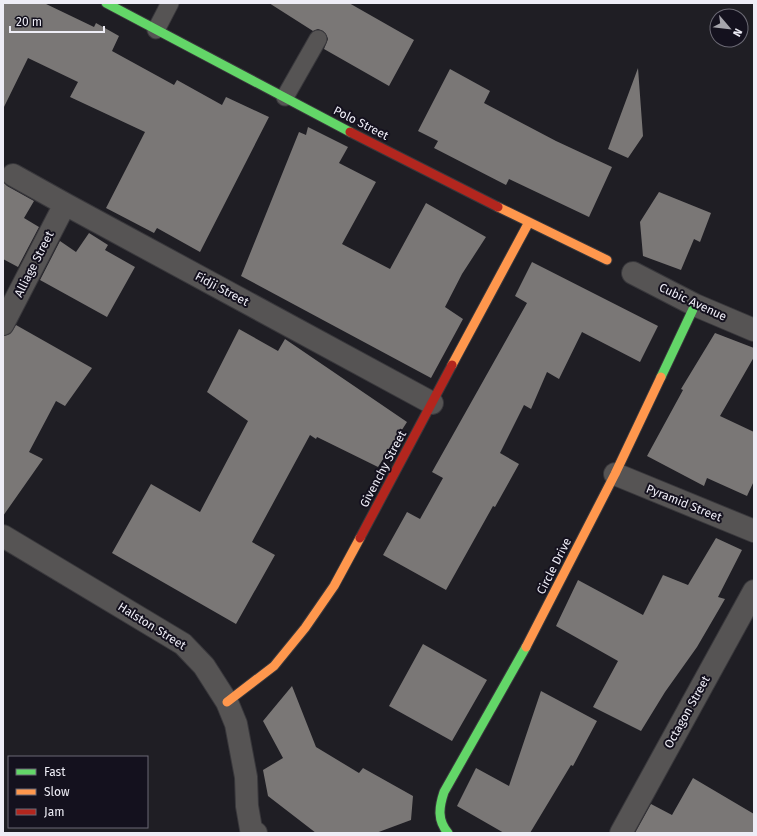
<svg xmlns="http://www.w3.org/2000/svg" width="757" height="836" font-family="'Fira Sans',sans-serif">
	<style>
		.building { fill: #7a7776 }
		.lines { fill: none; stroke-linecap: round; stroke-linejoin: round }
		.lane-casing { stroke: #39383c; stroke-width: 19 }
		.street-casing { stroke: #39383c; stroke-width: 24 }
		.fast-casing { stroke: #39383c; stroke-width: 11 }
		.slow-casing { stroke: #39383c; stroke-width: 11 }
		.jam-casing { stroke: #39383c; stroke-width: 11 }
		.lane { stroke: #565454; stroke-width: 17 }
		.street { stroke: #565454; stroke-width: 22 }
		.fast { stroke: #63d668; stroke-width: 9 }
		.slow { stroke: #ff974d; stroke-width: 9 }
		.jam { stroke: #b3261e; stroke-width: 9 }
		.labels { text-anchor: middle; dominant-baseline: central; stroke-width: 4; stroke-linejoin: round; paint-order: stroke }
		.street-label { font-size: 12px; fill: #eeedf6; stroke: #14111e }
	</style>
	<rect width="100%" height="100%" fill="#1f1e24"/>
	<!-- building -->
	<path class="building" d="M3,3H44L94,27L96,23L119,36L112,51L174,85L177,80L222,105L226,97L269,117L200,252L157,228L154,233L106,208L145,132L70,97L78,82L28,58L3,109Z
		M269,3H349L414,40L389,86L324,49L328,39L326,34L323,31L318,29L313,31Z
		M638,68L643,136L628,158L608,149Z
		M450,69L490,91L484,103L556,141L612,167L589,217L509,179L506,185L434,148L438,141L418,131Z
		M308,127L348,147L339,163L376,182L342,244L390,269L426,203L486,237L462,274L445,307L463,319L431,378L241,276L299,132L306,135Z
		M3,182L7,186L34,201L24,218L39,227L18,267L3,259Z
		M659,192L711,213L700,242L694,239L681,270L643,256L640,222Z
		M89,233L108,245L105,250L135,267L107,317L40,280L60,241L76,252Z
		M532,262L658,326L640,362L582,332L559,379L547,372L531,409L524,405L500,453L519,464L495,507L493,506L446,590L383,555L407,512L420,519L443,478L432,472L527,303L515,296Z
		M16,325L92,368L65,406L56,401L29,452L43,459L3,516V336L10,334Z
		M239,329L278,351L285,339L407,422L378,467L317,437L316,439L310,435L252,542L275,555L236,624L112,553L151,484L200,512L248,421L207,392Z
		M715,333L754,348V357L720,416L754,432V481L747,496L707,478L704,486L647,456L683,390L681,389Z
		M716,538L742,550L718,597L725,599L697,647L665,692L641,731L593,707L618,661L556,626L578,580L643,615L663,575L688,585Z
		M423,644L487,680L452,741L389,706Z
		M292,686L316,747L359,773L363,768L413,796L411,820L376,833H316L268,796L263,770L283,758L263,721Z
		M541,691L597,721L573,766L571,765L530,833H504L457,806L476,768L509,786Z
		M693,778L754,814V833H635L651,804L672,815Z"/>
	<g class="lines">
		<!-- lane casing -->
		<g class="lane-casing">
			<path id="lane" d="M156,30L170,3
				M285,97L318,39"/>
		</g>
		<!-- street casing -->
		<g class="street-casing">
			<path id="street" d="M13,175L65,204L432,403
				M633,273L695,305L754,330
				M3,324L65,204
				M615,474L754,531
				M3,536L183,644L204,666L227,702L236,724L246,777L247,806L251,829L256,833
				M621,833L754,591"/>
		</g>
		<!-- fast casing -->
		<g class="fast-casing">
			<path id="fast" d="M106,3L350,132
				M661,377L695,305
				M448,833C437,820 439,807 444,792L526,647"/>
		</g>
		<!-- slow casing -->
		<g class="slow-casing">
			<path id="slow" d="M498,207L607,260
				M452,365L529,222
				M526,647L615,474L661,377
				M227,702L274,666L305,628L334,586L360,538"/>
		</g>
		<!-- jam casing -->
		<g class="jam-casing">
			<path id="jam" d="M350,132L498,207
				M360,538L452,365"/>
		</g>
		<!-- lane -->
		<use href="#lane" class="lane"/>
		<!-- street -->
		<use href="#street" class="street"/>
		<!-- fast -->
		<use href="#fast" class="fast"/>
		<!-- slow -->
		<use href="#slow" class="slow"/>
		<!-- jam -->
		<use href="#jam" class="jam"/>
	</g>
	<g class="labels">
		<!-- street labels -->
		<g class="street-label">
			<text transform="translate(361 123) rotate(27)">Polo Street</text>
			<text transform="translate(34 264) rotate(-63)">Alliage Street</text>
			<text transform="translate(222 289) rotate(28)">Fidji Street</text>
			<text transform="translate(693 302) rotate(25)">Cubic Avenue</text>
			<text transform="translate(383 469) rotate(-62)">Givenchy Street</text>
			<text transform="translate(684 503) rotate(22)">Pyramid Street</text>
			<text transform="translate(554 566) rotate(-63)">Circle Drive</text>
			<text transform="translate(152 626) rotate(32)">Halston Street</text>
			<text transform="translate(687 712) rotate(-61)">Octagon Street</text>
		</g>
	</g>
	<!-- border -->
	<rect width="757" height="836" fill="none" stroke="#eeedf6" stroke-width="8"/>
	<!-- legend -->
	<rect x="8" y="756" width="140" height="72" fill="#14111e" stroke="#6b6974"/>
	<rect x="16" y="769" width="20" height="6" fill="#63d668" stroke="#6b6974"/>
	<text x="44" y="776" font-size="12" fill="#eeedf6">Fast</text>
	<rect x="16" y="789" width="20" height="6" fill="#ff974d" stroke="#6b6974"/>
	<text x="44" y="796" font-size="12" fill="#eeedf6">Slow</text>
	<rect x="16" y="809" width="20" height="6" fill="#b3261e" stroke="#6b6974"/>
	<text x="44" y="816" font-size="12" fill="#eeedf6">Jam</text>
	<!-- north arrow -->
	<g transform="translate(729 28) rotate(118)"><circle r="19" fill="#14111e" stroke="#6b6974"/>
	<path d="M0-3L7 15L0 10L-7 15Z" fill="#a6a5ac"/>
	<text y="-6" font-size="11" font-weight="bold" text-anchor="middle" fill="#eeedf6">N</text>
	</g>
	<!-- scale -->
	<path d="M10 26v6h94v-6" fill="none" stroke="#eeedf6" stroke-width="2"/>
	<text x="16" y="26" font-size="12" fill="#eeedf6" stroke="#14111e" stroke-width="3" paint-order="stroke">20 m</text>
</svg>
